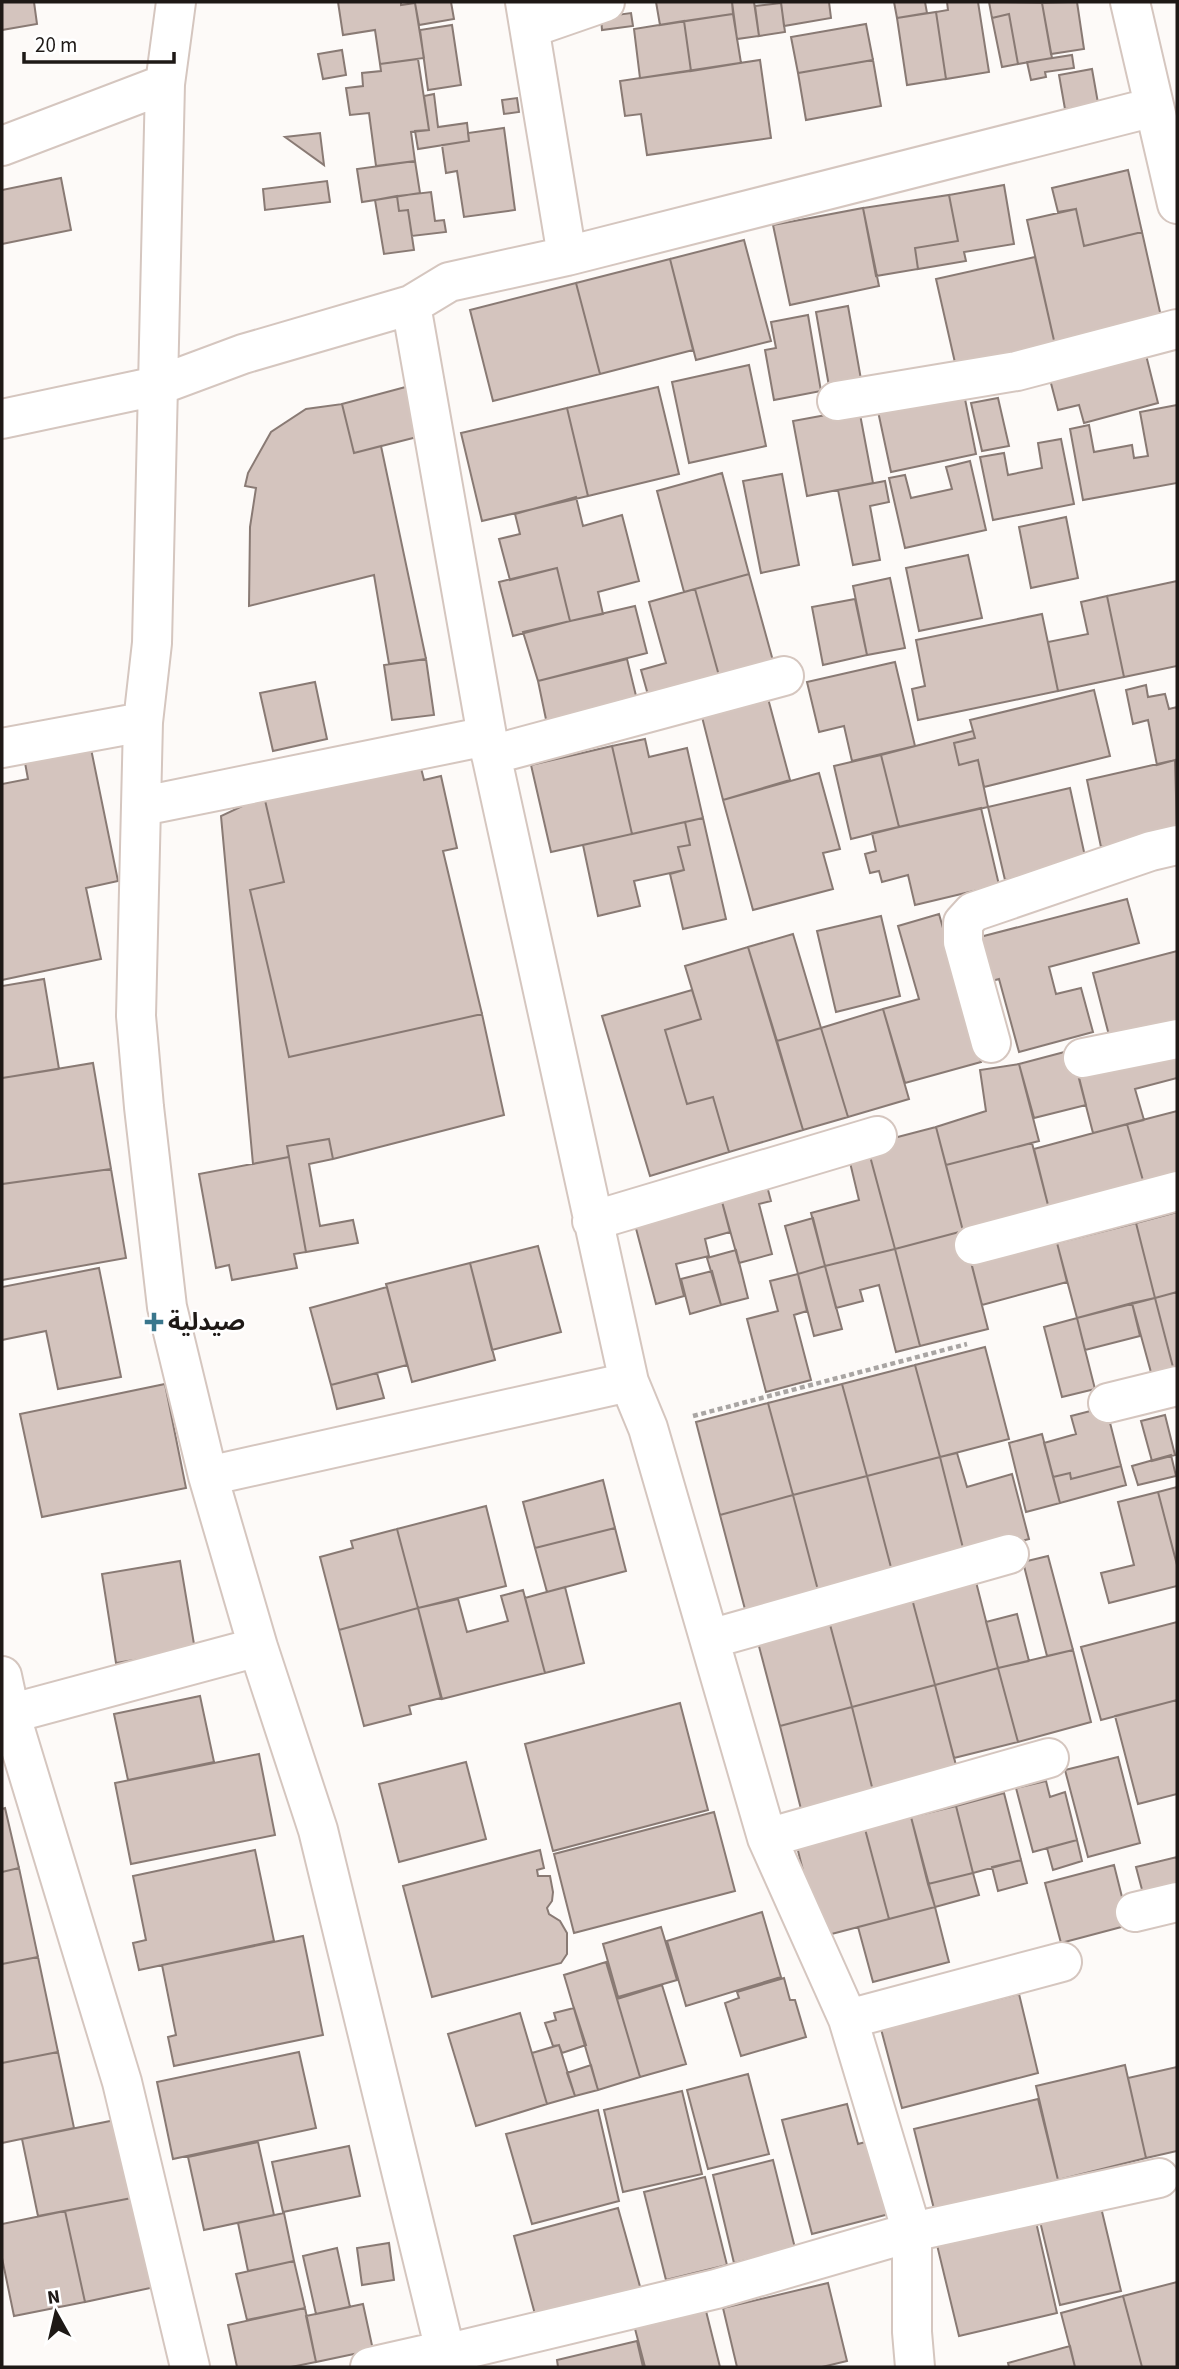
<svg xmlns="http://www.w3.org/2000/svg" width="1179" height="2369" font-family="'Source Sans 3','Noto Sans Arabic',sans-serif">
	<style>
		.building { fill: #d4c4be; stroke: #897a74; stroke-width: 2 }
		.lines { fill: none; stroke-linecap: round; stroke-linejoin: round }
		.minor-casing { stroke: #d5c6bf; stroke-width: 42 }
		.path { stroke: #a9a5a3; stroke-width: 4.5; stroke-dasharray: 5 3.5; stroke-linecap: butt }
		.minor { stroke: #fff; stroke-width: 38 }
		.poi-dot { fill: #39768c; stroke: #fff; stroke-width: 2.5 }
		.labels { text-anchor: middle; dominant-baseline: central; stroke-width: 5; stroke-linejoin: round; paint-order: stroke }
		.poi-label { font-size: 24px; font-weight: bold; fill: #1e1916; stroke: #fff; text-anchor: start }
	</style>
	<rect width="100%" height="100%" fill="#fdfaf8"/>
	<!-- building -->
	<path class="building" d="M2,2H34L37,24L2,30Z
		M338,2H401V5L415,3L424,58L380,64L375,30L343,35Z
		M401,2H451L454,19L419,25L415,3L401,5Z
		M656,2H732L733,14L660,25Z
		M732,2H754L759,36L737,39Z
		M829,2L831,18L784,26L781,2Z
		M894,2H925L927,13L897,18Z
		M947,2H978L989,72L946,79L936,12L948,10Z
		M989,2L1042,3L1052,58L1018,64L1009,14L992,18Z
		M1077,2L1084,49L1051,54L1042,3Z
		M781,3L785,32L759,36L755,6Z
		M936,12L946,79L907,85L897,18Z
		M631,13L633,26L602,30L601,17Z
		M733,14L741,63L691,71L684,21Z
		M1009,14L1018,64L1002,67L992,18Z
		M684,21L691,71L640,78L634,29Z
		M866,24L873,60L798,73L791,37Z
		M452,25L461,85L428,90L420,30Z
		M342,50L346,75L323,79L318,54Z
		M1072,55L1074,68L1045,72L1046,77L1031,80L1027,62Z
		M418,59L429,130L411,132L415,161L376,166L369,113L350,115L346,88L363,86L362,73L381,71L380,64Z
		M760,60L771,138L647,155L641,114L625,116L620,81Z
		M873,60L881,106L806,120L798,73Z
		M1092,69L1098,103L1065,109L1059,75Z
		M434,94L438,127L467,123L469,141L418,149L415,131L429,130L424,96Z
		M517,98L519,112L504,114L502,100Z
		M504,128L515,210L464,217L457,171L446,173L442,145L469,141L468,133Z
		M320,133L324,165L285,137Z
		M415,161L420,193L362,202L357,169Z
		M1128,170L1142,232L1084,246L1076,209L1058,212L1052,188Z
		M61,178L71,230L2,244V190Z
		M327,181L330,202L265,210L263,189Z
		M1004,185L1014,244L964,252L966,261L918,269L915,248L958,241L949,195Z
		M431,192L435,221L444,220L446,232L412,236L408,210L399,211L397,196Z
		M949,195L958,241L915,248L918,269L876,276L863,208Z
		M397,196L399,211L408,210L414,250L384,254L375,200Z
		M863,208L879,286L790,305L773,225Z
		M1076,209L1084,246L1142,232L1162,321L1055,345L1027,220Z
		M744,240L771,341L696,360L670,259Z
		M1035,257L1055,345L956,367L936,279Z
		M670,259L693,350L600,374L576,283Z
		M576,283L600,374L493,401L470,310Z
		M848,306L862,385L830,392L816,312Z
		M808,315L821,391L774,400L765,350L776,348L771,322Z
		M1143,343L1158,403L1084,423L1079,405L1058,410L1047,368Z
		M749,365L766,446L689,463L672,382Z
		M962,384L976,454L891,472L876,402Z
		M413,385L425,435L354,453L342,404Z
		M658,387L679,474L588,496L567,408Z
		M998,398L1009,446L982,451L971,403Z
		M342,404L354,453L381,446L426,659L389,664L374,575L249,606L250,527L256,488L245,486L248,473L271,432L306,409Z
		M1177,405V483L1083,500L1070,429L1089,425L1094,452L1132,445L1134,458L1148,456L1140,412Z
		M567,408L588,496L482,521L461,433Z
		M859,409L873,483L807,496L793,421Z
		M1061,439L1074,504L993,520L980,457L1004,453L1008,475L1042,468L1038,443Z
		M970,461L986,530L905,548L889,478L905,475L911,498L952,489L946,467Z
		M722,473L749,574L684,592L657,491Z
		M782,474L799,565L761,573L743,481Z
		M885,481L889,502L870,506L880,560L853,565L838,490Z
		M576,497L583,526L622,515L639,581L598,592L603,614L570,621L557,568L510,580L499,539L520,534L515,514Z
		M1066,517L1078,578L1031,588L1019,527Z
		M968,555L982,618L919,631L906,568Z
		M557,568L570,621L513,636L499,582Z
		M749,574L775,668L721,683L695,589Z
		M890,578L905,648L867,655L853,586Z
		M1177,581V666L1124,677L1107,596Z
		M695,589L721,683L650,702L641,670L666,663L649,602Z
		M1107,596L1124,677L1058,691L1048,642L1088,634L1081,602Z
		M855,599L867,655L823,665L812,607Z
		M635,606L647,653L538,681L523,632Z
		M1042,614L1058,691L918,720L912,689L925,686L916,640Z
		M426,659L434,715L392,720L384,665Z
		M627,659L639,708L548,729L538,681Z
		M895,662L915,746L852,761L844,726L819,732L807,682Z
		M315,682L327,739L273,751L260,693Z
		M1146,685L1148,697L1165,694L1169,709L1177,707V769L1175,760L1157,765L1148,720L1133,724L1126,690Z
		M1094,690L1110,756L984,787L978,760L959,765L954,743L975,738L970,720Z
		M766,691L790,780L723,800L700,709Z
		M973,731L975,738L954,743L959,765L978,760L988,807L899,827L881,755Z
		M89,739L118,881L86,888L101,959L2,980V784L28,779L23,752Z
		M645,739L649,757L687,748L703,818L632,834L612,746Z
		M612,746L632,834L551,852L531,765Z
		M881,755L899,827L851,839L834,766Z
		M419,760L424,780L441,776L457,848L443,851L482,1014L289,1057L250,890L284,882L264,796Z
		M1175,760L1177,830L1101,847L1087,780Z
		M819,773L840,849L823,853L833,889L753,910L723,800Z
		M1070,788L1086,861L1005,880L988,807Z
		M264,796L284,882L250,890L289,1057L482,1014L504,1115L333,1159L329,1139L287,1146L289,1157L253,1164L221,816Z
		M981,808L999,885L915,905L908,875L882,882L879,871L870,873L865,854L876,851L872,833Z
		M703,818L726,919L683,929L670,874L684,870L678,847L690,845L685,822Z
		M685,822L690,845L678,847L684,870L634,881L640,906L598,916L583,845Z
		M1127,899L1139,943L1049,967L1056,994L1081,988L1093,1032L1019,1052L999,979L988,982L976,938Z
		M939,914L981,1062L905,1083L883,1009L919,999L898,926Z
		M881,916L900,996L836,1012L817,931Z
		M793,934L821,1028L777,1041L748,947Z
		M748,947L803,1130L729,1152L713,1097L687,1104L665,1030L701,1019L685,966Z
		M1177,951V1030L1112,1047L1093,973Z
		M44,979L59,1069L2,1078V986Z
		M692,990L701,1019L665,1030L687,1104L713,1097L729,1152L650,1176L602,1016Z
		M883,1009L909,1099L848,1117L821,1028Z
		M821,1028L848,1117L803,1130L777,1041Z
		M1177,1045V1078L1135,1089L1144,1120L1093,1133L1077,1071Z
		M1072,1050L1086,1105L1034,1118L1019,1064Z
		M93,1063L111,1169L2,1184V1078Z
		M1019,1064L1039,1141L946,1165L936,1127L986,1111L980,1070Z
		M1177,1111V1176L1144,1184L1127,1124Z
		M1127,1124L1144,1184L1049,1209L1034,1149Z
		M936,1127L963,1231L895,1249L867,1145Z
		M329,1139L333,1159L309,1164L320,1226L353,1220L358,1243L306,1252L287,1146Z
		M1032,1143L1049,1209L963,1231L946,1165Z
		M867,1145L895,1249L825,1266L811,1213L859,1200L847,1150Z
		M289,1157L306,1252L294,1254L297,1268L232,1280L229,1265L216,1268L199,1174Z
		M111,1169L126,1258L2,1280V1184Z
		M767,1186L771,1201L759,1204L772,1254L739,1263L721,1198Z
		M721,1198L730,1232L705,1239L709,1256L676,1264L684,1296L656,1304L634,1221Z
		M1177,1212V1292L1155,1298L1136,1223Z
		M813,1218L825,1266L798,1274L785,1226Z
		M1136,1223L1155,1298L1077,1318L1057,1243Z
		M963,1231L988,1329L920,1346L895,1249Z
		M1055,1235L1067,1282L982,1305L970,1258Z
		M538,1246L561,1332L492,1350L470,1263Z
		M895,1249L920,1346L896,1352L879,1285L860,1290L863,1301L836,1308L825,1266Z
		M736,1250L748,1298L721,1305L707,1258Z
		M470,1263L495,1360L412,1382L386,1284Z
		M825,1266L842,1329L814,1336L798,1274Z
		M99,1268L121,1377L58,1389L46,1331L2,1340V1287Z
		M712,1271L721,1305L690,1314L681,1279Z
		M798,1274L807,1311L794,1315L811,1380L766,1392L747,1319L778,1311L770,1281Z
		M387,1287L407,1365L331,1385L310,1308Z
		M1177,1292V1370L1174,1371L1155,1298Z
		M1155,1298L1174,1371L1152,1376L1132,1303Z
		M1132,1303L1140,1336L1085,1350L1077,1318Z
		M1077,1318L1095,1389L1062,1397L1044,1327Z
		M985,1347L1009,1439L940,1457L915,1365Z
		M915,1365L940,1457L867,1476L842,1384Z
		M377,1373L384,1398L337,1409L331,1385Z
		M165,1384L186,1488L42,1517L20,1414Z
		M842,1384L867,1476L793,1495L768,1403Z
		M768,1403L793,1495L720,1515L696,1422Z
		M1106,1407L1121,1466L1071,1479L1070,1473L1053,1477L1044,1443L1076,1434L1071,1416Z
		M1165,1415L1175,1455L1152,1461L1141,1421Z
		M1042,1434L1060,1503L1026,1512L1009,1443Z
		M957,1453L967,1487L1012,1474L1029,1539L965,1556L940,1457Z
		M1171,1455L1176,1476L1138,1485L1132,1466Z
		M940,1457L965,1556L893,1575L867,1476Z
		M1121,1466L1126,1485L1060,1503L1053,1477L1070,1473L1071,1479Z
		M867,1476L893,1575L819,1594L793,1495Z
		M603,1480L615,1528L535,1548L523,1502Z
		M1177,1487V1565L1158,1492Z
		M1158,1492L1177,1565V1586L1109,1603L1101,1573L1134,1565L1118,1502Z
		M793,1495L819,1594L746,1613L720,1515Z
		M486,1506L506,1586L418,1608L397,1529Z
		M615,1528L626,1571L547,1592L535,1548Z
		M397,1529L418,1608L339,1630L320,1557L353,1548L351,1541Z
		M1048,1556L1073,1650L1047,1656L1023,1562Z
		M180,1561L195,1650L116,1663L102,1574Z
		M975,1578L998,1668L935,1685L911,1595Z
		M565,1587L584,1663L545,1673L525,1598Z
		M523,1590L545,1673L442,1699L418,1608L458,1599L467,1632L508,1621L501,1596Z
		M911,1595L935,1685L852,1707L828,1617Z
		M418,1608L441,1698L409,1706L411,1714L364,1726L339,1630Z
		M1017,1614L1029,1661L998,1668L986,1622Z
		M828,1617L852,1707L780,1726L756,1635Z
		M1177,1622V1700L1101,1720L1081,1647Z
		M1073,1650L1091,1722L1018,1742L998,1668Z
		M998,1668L1018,1742L954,1758L935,1685Z
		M935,1685L957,1769L873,1791L852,1707Z
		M200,1696L214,1762L128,1780L114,1714Z
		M1177,1700V1794L1138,1804L1115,1716Z
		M680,1703L708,1810L553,1851L525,1744Z
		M852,1707L873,1791L801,1809L780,1726Z
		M259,1754L275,1835L131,1864L115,1783Z
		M1118,1757L1140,1843L1088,1857L1065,1770Z
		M466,1762L486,1839L399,1862L379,1784Z
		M1046,1781L1050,1797L1065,1792L1077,1840L1033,1852L1016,1788Z
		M1004,1793L1021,1860L973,1873L956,1806Z
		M956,1806L973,1873L928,1884L911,1817Z
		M5,1808L19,1868L2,1872V1809Z
		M714,1812L735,1891L574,1933L554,1854Z
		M911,1817L935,1907L889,1919L865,1829Z
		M865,1829L889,1919L820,1937L797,1847Z
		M1077,1840L1082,1861L1053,1870L1047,1848Z
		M255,1850L274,1941L139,1970L133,1943L146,1940L133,1876Z
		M540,1850L544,1868L537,1870L538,1876H550L553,1892L552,1901L547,1908L549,1914L560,1921L567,1933V1954L561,1963L432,1997L403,1886Z
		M1177,1857V1892L1145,1901L1136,1867Z
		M1021,1860L1027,1883L998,1891L992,1867Z
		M1114,1865L1129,1925L1061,1943L1045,1883Z
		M19,1868L38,1957L2,1964V1872Z
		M973,1873L979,1895L935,1907L928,1884Z
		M935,1907L949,1962L873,1982L858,1927Z
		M762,1912L781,1977L686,2006L667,1941Z
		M661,1927L677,1980L618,1997L603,1944Z
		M303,1936L323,2035L174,2066L168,2037L176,2035L162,1965Z
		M38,1957L58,2052L2,2063V1964Z
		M606,1962L640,2077L598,2090L564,1975Z
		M784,1978L790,2000H795L806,2037L741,2056L725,2003L739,1998L737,1992Z
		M662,1985L686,2064L640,2077L617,1999Z
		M1019,1994L1038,2073L902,2108L881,2029Z
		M574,2008L586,2045L562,2053L559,2045L553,2046L545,2023L556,2020L554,2013Z
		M520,2013L547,2104L476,2126L448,2034Z
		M559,2045L575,2096L547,2104L532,2053Z
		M58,2052L74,2128L2,2143V2063Z
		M299,2052L316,2128L173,2159L157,2082Z
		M591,2065L598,2090L575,2096L567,2073Z
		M1125,2065L1146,2158L1058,2180L1036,2086Z
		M1177,2067V2151L1146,2158L1128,2078Z
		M748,2074L769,2154L708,2169L687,2090Z
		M682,2091L702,2174L623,2192L604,2110Z
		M1038,2099L1058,2180L934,2209L914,2129Z
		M847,2104L858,2144L873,2140L893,2213L812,2234L782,2120Z
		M598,2110L619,2201L532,2224L506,2134Z
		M120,2119L137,2197L38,2216L22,2139Z
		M258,2142L274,2215L204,2230L188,2157Z
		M349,2146L360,2196L283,2212L272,2162Z
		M773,2160L795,2248L734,2263L713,2175Z
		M705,2177L727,2265L666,2280L644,2192Z
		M137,2197L155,2287L85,2302L65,2211Z
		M1099,2199L1121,2291L1060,2305L1038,2213Z
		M618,2208L641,2290L536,2318L514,2236Z
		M65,2211L85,2302L14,2316L2,2258V2224Z
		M284,2213L294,2261L248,2271L238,2223Z
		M1036,2222L1057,2313L959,2336L937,2245Z
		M389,2243L394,2280L362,2285L357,2248Z
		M337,2248L350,2307L316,2314L303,2256Z
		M294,2261L305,2308L247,2320L236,2274Z
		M1177,2282V2367H1142L1123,2296Z
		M828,2283L847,2361L822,2367H737L723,2308Z
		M1123,2296L1142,2367H1075L1061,2313Z
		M363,2304L373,2350L316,2362L306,2316Z
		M705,2307L720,2367H645L634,2325Z
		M305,2308L316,2362L291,2367H237L228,2325Z
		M637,2341L643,2367H558L557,2360Z
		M1070,2346L1075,2367H1009L1008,2363Z"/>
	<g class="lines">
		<!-- minor casing -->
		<g class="minor-casing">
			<path id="minor" d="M176,2L165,84L152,643L143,722L136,1016L144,1107L167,1307L208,1476L258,1647L318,1830L449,2367
				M525,2L567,256
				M1130,2L1177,204
				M530,28L605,2
				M2,146L165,84
				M411,305L487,736L629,1382L648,1428L767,1838L848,2019L912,2232V2332L915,2367
				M837,401L1017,371L1177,329
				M2,419L157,386L243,354L411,305L449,282L567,256L1154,107
				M2,748L143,722
				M491,755L784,676
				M143,806L487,736
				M991,1043L963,942V923L973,912L1151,851L1177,845
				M1083,1058L1177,1039
				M592,1221L877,1136
				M974,1245L1177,1191
				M1108,1403L1177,1386
				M208,1476L629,1382
				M710,1639L1009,1554
				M2,1676L10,1713L122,2082L190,2367
				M2,1716L258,1647
				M767,1838L1049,1758
				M1135,1912L1177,1902
				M848,2019L1062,1962
				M445,2354L716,2289L912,2232L1159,2178
				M370,2367L445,2350"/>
		</g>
		<!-- path -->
		<path class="path" d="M693,1416L967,1344"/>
		<!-- minor -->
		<use href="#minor" class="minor"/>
	</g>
	<!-- markers -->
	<path class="poi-dot" d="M150.5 1311.5h7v7h7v7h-7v7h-7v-7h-7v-7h7z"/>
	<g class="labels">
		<!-- poi labels -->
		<g class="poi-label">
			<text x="168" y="1322">صيدلية</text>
		</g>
	</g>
	<!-- border -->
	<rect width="1179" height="2369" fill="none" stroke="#1e1916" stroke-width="7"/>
	<!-- north arrow -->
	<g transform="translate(56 2313) rotate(352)" stroke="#ffffff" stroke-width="5" paint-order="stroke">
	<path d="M0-5L12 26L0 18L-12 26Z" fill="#1e1916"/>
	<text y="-10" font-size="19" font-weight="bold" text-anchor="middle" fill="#1e1916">N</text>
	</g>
	<!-- scale -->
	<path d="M24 52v10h150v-10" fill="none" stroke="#1e1916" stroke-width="3.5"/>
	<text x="35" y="52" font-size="21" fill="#1e1916" stroke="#ffffff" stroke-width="5" paint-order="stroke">20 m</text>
</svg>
